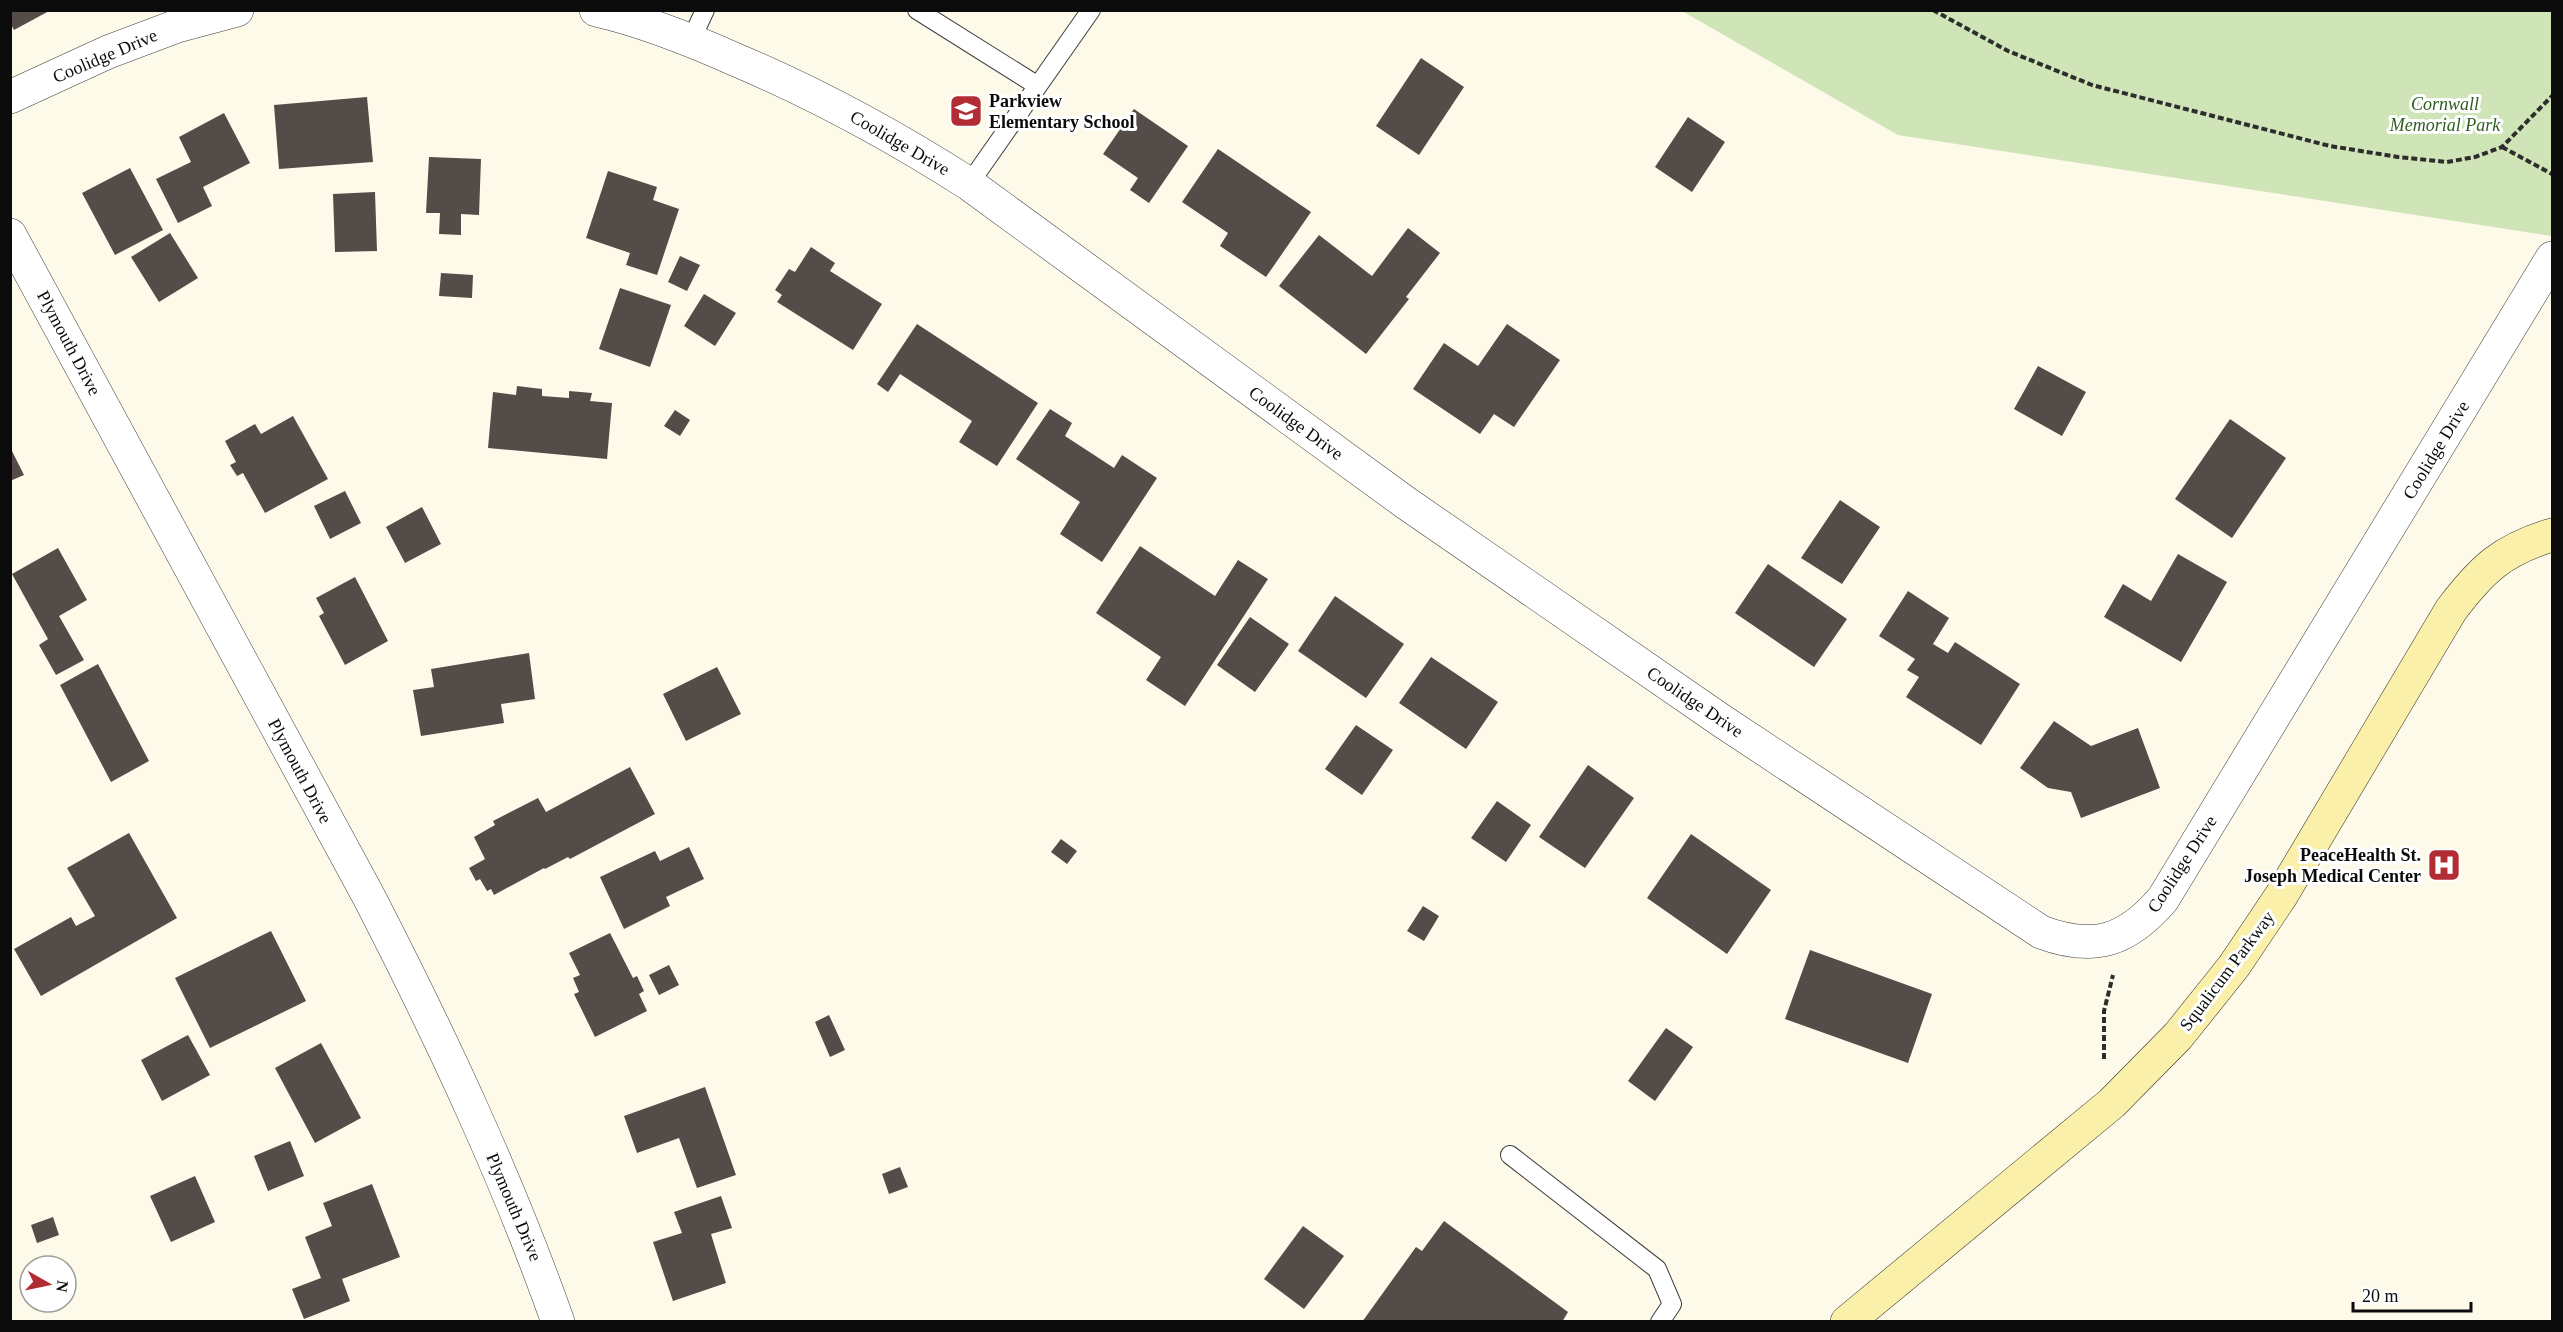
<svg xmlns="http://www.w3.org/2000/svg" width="2563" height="1332" font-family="Georgia,serif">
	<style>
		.green { fill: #cfe5b7 }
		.building { fill: #534c48 }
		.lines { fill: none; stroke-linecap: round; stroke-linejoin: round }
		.lane-casing { stroke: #3e3e3e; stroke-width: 20 }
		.street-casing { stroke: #3e3e3e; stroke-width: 34 }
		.secondary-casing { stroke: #2d2d2d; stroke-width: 34 }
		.path { stroke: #2d2d2d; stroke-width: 4; stroke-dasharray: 6 3; stroke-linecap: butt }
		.lane { stroke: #fff; stroke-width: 18 }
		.street { stroke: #fff; stroke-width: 33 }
		.secondary { stroke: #faf0a9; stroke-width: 33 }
		.labels { text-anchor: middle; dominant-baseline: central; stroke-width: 6; stroke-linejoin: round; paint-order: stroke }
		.street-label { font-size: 18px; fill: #0b0b0b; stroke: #fff }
		.poi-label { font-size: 18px; font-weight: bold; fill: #0b0b0b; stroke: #fff; text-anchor: start }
		.park-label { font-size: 18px; font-style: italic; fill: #2e5e20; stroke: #fff }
	</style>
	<rect width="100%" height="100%" fill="#fefaea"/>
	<!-- green -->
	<path class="green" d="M1682,11H2552V236L1898,135Z"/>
	<!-- building -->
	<path class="building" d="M10,10H51L14,30L10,23Z
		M1421,58L1464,87L1419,155L1376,126Z
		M367,97L373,162L279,169L274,105Z
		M1134,109L1188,146L1149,203L1130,190L1138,178L1103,154Z
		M224,113L250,163L203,187L212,206L178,223L156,179L191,162L179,137Z
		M1688,117L1725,142L1692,192L1655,167Z
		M1218,149L1311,212L1266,277L1220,246L1228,233L1182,202Z
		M429,157L481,159L479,215L461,214V235L439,234L440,213H426Z
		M130,168L163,230L115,255L82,193Z
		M608,171L657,187L653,200L679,209L657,275L626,265L630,253L586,238Z
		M375,192L377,251L335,252L333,194Z
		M1408,228L1440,253L1406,297L1409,299L1366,354L1279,286L1319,235L1372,276Z
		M170,233L198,278L159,302L131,257Z
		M811,247L835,263L830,271L882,304L853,350L777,302L782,295L775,290L789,269L795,272Z
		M680,256L700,265L687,291L668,282Z
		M441,273L473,275L472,298L439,296Z
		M620,288L671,305L650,367L599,349Z
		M704,294L736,313L715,346L684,326Z
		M917,324L1038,403L997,466L959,442L972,421L900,374L888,392L877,384Z
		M1507,324L1560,360L1514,427L1494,414L1480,434L1413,389L1444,343L1478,366Z
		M2038,366L2086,392L2062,436L2014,409Z
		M517,386L542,389V396L569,398V391L592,393L590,401L612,403L607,459L488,448L493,392L516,395Z
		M1050,409L1072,423L1065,436L1114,468L1122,455L1157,478L1102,562L1060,534L1080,502L1016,459Z
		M675,410L690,420L680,436L664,426Z
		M293,416L328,479L265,513L243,473L237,476L230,465L236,462L225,441L255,424L261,434Z
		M2230,419L2286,458L2232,538L2175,499Z
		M10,447L24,475L10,481Z
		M345,491L361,523L330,539L314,506Z
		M1840,500L1880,527L1842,584L1801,558Z
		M422,507L441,544L405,563L386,527Z
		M1140,546L1215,596L1238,560L1268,579L1185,706L1146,680L1161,657L1096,613Z
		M58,548L87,600L59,616L84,660L56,675L39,645L48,639L12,574Z
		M2178,554L2227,582L2181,662L2104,617L2123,584L2151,601Z
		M1768,564L1847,619L1814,667L1735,613Z
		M355,577L388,641L345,665L319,616L324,613L316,598Z
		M1908,591L1949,618L1933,644L1948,653L1955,642L2020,684L1981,745L1906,697L1919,677L1907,670L1915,659L1879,636Z
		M1335,596L1404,644L1366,698L1298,651Z
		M1250,617L1289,644L1255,692L1217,665Z
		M529,653L535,699L501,704L504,723L421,736L413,690L434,687L431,669Z
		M1431,657L1498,702L1466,749L1399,703Z
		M98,664L149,761L111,782L60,685Z
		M717,667L741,714L686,741L663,694Z
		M2054,721L2091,746L2138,728L2160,788L2081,818L2071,792L2048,788L2020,768Z
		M1356,725L1393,750L1362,795L1325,769Z
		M1588,765L1634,798L1585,868L1539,837Z
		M630,767L655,814L570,859L568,857L545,869L544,868L494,895L491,889L487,891L480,879L476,881L469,868L485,859L474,837L495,825L493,821L538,798L546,812Z
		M1497,801L1531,825L1506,862L1471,838Z
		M129,833L177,918L41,996L14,949L71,917L76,926L95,916L67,868Z
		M1691,834L1771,890L1727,954L1647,898Z
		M1061,839L1077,851L1067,864L1051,852Z
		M689,847L704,879L666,897L670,906L624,929L600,877L655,851L660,861Z
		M1423,906L1439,916L1424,941L1407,931Z
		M271,931L306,1001L210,1048L175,978Z
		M610,933L633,978L637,976L644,991L639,994L647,1011L595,1037L574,994L579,992L573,978L580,975L569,953Z
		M1810,950L1932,994L1908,1063L1785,1019Z
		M669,965L679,985L659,995L649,975Z
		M829,1015L845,1050L830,1057L815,1022Z
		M1666,1028L1693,1047L1655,1101L1628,1081Z
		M188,1035L210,1075L162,1101L141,1060Z
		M321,1043L361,1118L315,1143L275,1068Z
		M705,1087L736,1175L697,1188L679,1138L637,1153L624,1116Z
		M290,1141L304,1176L268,1191L254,1156Z
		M900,1167L908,1187L889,1194L882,1174Z
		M195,1176L215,1222L171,1242L150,1196Z
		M372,1184L400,1257L342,1279L350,1301L304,1319L292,1289L321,1278L305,1237L332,1226L323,1203Z
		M721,1196L732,1228L711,1234L726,1283L673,1301L653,1242L682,1233L674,1212Z
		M53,1217L59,1235L37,1243L31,1225Z
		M1444,1221L1568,1312L1562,1322H1362L1416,1247L1422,1251Z
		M1303,1226L1344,1256L1304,1309L1264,1279Z"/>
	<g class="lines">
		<!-- lane casing -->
		<g class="lane-casing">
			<path id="lane" d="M917,10L1038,86
				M691,40L705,10
				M969,184L1091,10
				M1510,1155L1657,1269L1672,1304L1660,1322"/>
		</g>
		<!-- street casing -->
		<g class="street-casing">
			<path id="street" d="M596,10C644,21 689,39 734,59C817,94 894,136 969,184L1406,503L1722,721L2041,932C2094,952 2127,941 2163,899L2552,258
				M10,97L108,52L177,26L237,10
				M10,235L369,897C440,1035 506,1175 558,1322"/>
		</g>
		<!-- secondary casing -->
		<g class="secondary-casing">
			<path id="secondary" d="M1847,1322L2112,1103L2178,1036L2234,966L2281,896L2451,610C2482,569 2502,550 2552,535"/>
		</g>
		<!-- path -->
		<path class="path" d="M1933,10L2008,51L2092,85L2330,146L2398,157L2447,162L2475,157L2502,147L2552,96
			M2502,147L2552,174
			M2104,1059V1011L2113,975"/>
		<!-- lane -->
		<use href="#lane" class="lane"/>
		<!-- street -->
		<use href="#street" class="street"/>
		<!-- secondary -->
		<use href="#secondary" class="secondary"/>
	</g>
	<!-- icons -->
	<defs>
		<g id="school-square" transform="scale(1.725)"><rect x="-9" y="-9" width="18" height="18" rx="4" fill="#b22c34" stroke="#fff"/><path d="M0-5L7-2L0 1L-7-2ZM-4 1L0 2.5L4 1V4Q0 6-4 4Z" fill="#fff"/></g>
		<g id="hospital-square" transform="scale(1.725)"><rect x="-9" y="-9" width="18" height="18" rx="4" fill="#b22c34" stroke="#fff"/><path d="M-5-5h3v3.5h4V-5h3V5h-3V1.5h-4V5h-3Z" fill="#fff"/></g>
	</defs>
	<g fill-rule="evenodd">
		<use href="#school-square" x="966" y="111"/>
		<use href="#hospital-square" x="2444" y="865"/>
	</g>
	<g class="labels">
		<!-- street labels -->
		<g class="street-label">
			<text transform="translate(105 56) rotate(-23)">Coolidge Drive</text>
			<text transform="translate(900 143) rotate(30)">Coolidge Drive</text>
			<text transform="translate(69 343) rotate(62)">Plymouth Drive</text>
			<text transform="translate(1296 423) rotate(36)">Coolidge Drive</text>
			<text transform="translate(2436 450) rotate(-59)">Coolidge Drive</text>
			<text transform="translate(1695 702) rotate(34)">Coolidge Drive</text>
			<text transform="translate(300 771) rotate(62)">Plymouth Drive</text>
			<text transform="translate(2182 864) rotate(-57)">Coolidge Drive</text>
			<text transform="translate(2227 971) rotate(-53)">Squalicum Parkway</text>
			<text transform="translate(514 1207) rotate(67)">Plymouth Drive</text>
		</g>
		<!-- poi labels -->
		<g class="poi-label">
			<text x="989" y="101">Parkview<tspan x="989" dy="21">Elementary School</tspan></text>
			<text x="2421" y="855" text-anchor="end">PeaceHealth St.<tspan x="2421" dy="21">Joseph Medical Center</tspan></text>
		</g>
		<!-- park labels -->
		<g class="park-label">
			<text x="2445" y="104">Cornwall<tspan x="2445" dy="21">Memorial Park</tspan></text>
		</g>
	</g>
	<!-- border -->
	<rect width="2563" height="1332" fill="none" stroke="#0b0b0b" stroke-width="24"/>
	<!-- north arrow -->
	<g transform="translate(48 1284) rotate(99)"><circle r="28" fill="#ffffff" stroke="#9d9d9d" stroke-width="1.5"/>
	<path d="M0-4.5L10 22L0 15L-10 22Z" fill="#b22c34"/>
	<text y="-9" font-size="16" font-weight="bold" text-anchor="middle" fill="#0b0b0b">N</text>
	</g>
	<!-- scale -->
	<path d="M2353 1302v9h118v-9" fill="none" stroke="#0b0b0b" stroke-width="3"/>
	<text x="2362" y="1302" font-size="18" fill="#0b0b0b" stroke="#ffffff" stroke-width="4.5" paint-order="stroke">20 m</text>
</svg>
